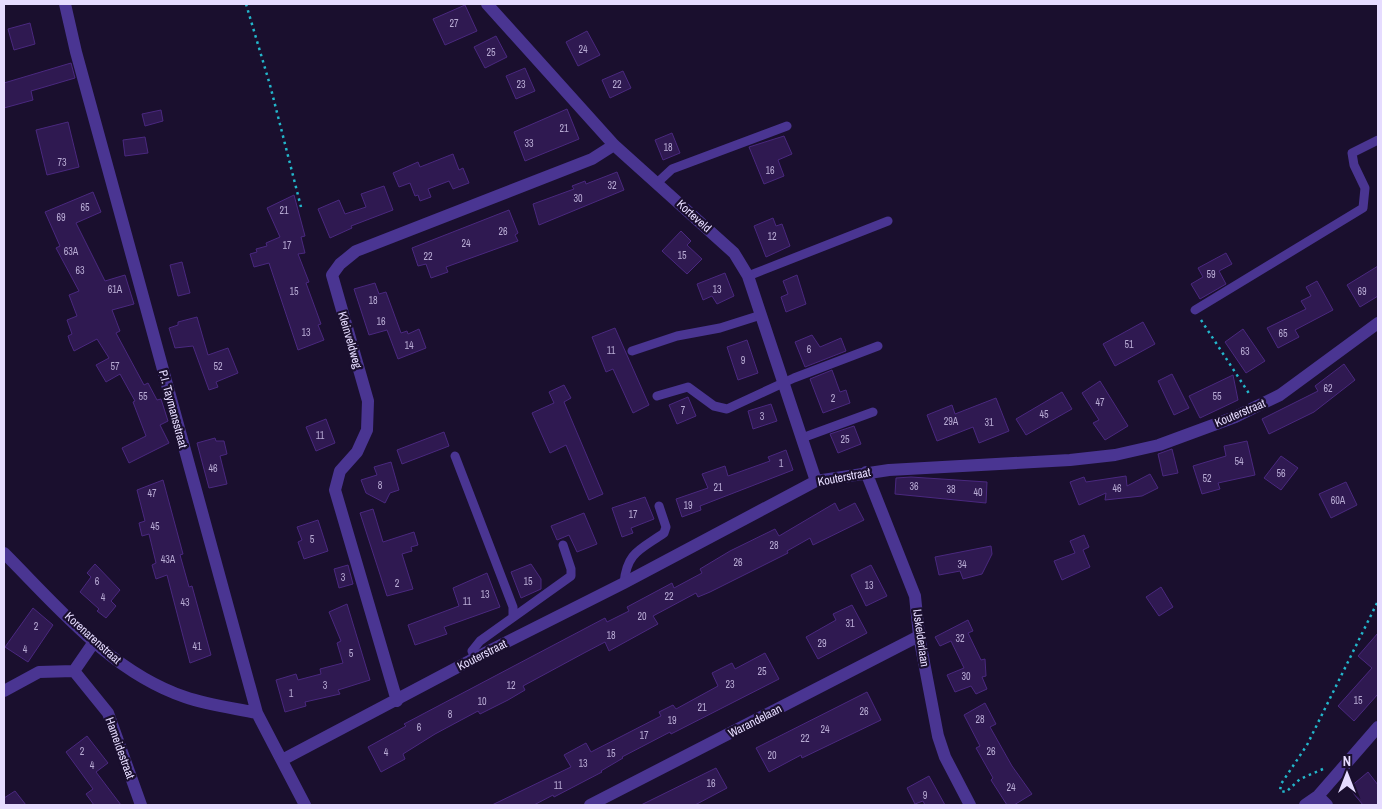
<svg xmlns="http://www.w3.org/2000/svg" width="1382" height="809" font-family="'Archivo Narrow',sans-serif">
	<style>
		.building { fill: #2f1951; stroke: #4a287f }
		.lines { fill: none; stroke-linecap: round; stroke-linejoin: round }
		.path { stroke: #23b6cb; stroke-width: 2.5; stroke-dasharray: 2.5 4; stroke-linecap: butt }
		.lane { stroke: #4a3592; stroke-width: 9 }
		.street { stroke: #4a3592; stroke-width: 12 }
		.labels { text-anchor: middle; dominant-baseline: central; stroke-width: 4.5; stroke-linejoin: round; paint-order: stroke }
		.number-label { font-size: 10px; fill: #b8abd4 }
		.street-label { font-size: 12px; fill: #e6dcff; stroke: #1a0f2e }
	</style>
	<rect width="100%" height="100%" fill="#1a0f2e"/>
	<!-- building -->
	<path class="building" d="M465,5L477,31L445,45L433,19Z
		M30,23L35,44L14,50L8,29Z
		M587,31L600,55L578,66L566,42Z
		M496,36L507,57L485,68L474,47Z
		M71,63L75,78L31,91L33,100L4,108V83Z
		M525,68L535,91L516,99L506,76Z
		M623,71L631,88L610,98L602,80Z
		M567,109L579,139L525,161L514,132Z
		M161,110L163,121L145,126L142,114Z
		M68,122L79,167L47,175L36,130Z
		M672,133L680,153L663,160L655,140Z
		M784,136L792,154L778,160L784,176L764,184L749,147Z
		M145,137L148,153L125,156L123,140Z
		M453,154L459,170L463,168L469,183L453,189L449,181L428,189L431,197L420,201L418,195L415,196L410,183L399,187L393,173L418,162L420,167Z
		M617,172L624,190L539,225L533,204L574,189L572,186L585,181L586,184Z
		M384,186L393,210L351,226L352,228L330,238L318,209L339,200L345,214L366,207L361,194Z
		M93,192L101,212L76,223L105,281L125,275L134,304L112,310L120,331L116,333L144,385L148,383L157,400L161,399L168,421L160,425L169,443L129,463L122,448L146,436L133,402L135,401L120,374L106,382L96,365L109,358L97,339L74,351L70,342L68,336L72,334L67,320L77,316L69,295L79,291L56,248L60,246L45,212Z
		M294,195L305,236L301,237L305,253L298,254L309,282L306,283L321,324L318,325L324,340L298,350L269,263L254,267L250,254L257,252L256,249L267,246L266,243L280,237L267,208Z
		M509,210L518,233L515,235L518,241L446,267L448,272L431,278L426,264L418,266L412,248Z
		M773,218L776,226L782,224L790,246L766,257L754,226Z
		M681,231L691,241L687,245L702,259L687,274L662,251Z
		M1226,253L1232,264L1219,271L1226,284L1200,299L1191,284L1203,277L1198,268Z
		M182,262L190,293L178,296L170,265Z
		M1378,266V296L1360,307L1347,285Z
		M725,273L734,296L717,304L712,296L703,300L697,284Z
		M797,275L806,304L786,312L781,297L788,294L783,281Z
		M1317,281L1333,310L1295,330L1299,337L1278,348L1267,328L1306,309L1301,301L1311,296L1306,287Z
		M375,283L379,294L386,292L401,333L407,331L408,334L419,329L426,348L398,359L387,330L369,335L354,289Z
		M197,317L208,355L228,348L238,373L216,382L218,387L209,390L193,346L175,348L169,328L178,325V322Z
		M1143,322L1155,344L1115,366L1103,344Z
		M615,328L649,405L633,413L613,369L606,372L592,337Z
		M1243,329L1265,361L1246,373L1225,342Z
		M812,335L820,347L841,338L846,351L805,367L795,342Z
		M747,340L758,373L738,380L727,347Z
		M1344,364L1355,380L1314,412L1269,434L1262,419L1318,391L1315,386Z
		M832,370L840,392L846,390L850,403L823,413L810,379Z
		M1172,374L1189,408L1174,415L1158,381Z
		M1233,375L1238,400L1200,418L1189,396Z
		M1100,381L1128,426L1105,440L1093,423L1099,420L1082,393Z
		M564,385L571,398L564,402L603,494L589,500L566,445L550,453L532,413L554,403L549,392Z
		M1062,392L1072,409L1026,435L1016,419Z
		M688,397L696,416L677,424L669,405Z
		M996,398L1009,431L979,443L973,427L937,441L927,415L952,405L955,414Z
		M771,404L777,421L753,429L748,411Z
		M326,419L335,443L316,451L306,427Z
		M854,426L861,444L838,453L830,434Z
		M444,432L449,446L402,464L397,450Z
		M215,438L216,441H224L227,454L220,456L227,484L209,488L197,443Z
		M1247,441L1255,475L1218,483L1220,489L1202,494L1193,466L1226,456L1224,446Z
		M1172,449L1178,473L1163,476L1158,454Z
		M786,450L793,470L700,506L701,510L682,517L676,499L708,488L702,474L725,466L728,476L770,461L768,457Z
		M1281,456L1298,468L1281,490L1264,478Z
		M391,462L399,490L390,493L385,503L366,493L361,480L377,475L374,467Z
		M1150,474L1158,488L1142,496L1105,500L1106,493L1079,505L1070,482L1084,477L1086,482L1126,476L1127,486Z
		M911,477L987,482L986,503L895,494L896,478Z
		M163,480L183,554L180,555L189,587L192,586L211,655L190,663L167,575L156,579L152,565L156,563L149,534L142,536L139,523L145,521L137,490Z
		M1346,482L1357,505L1331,518L1319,494Z
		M645,497L654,519L631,528L633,533L622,537L612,508Z
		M835,503L839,511L855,503L864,520L813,545L810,538L787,551L788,553L710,592L698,597L696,593L653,616L658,624L609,651L605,642L584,653L523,686L525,690L508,700L480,714L478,711L435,734L403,754L405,759L381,772L368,747L406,726L404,724L605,618L607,622L629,611L627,607L672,583L674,588L702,573L700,569L730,551L775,529L779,536Z
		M373,509L383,542L414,532L418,545L411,547L412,551L402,554L413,589L387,596L360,513Z
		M584,513L597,544L577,552L569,535L557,540L551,526Z
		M318,520L328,551L304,559L298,542L302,540L297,527Z
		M1084,535L1089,547L1083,550L1090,567L1062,580L1054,561L1075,553L1070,541Z
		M991,546L992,554L982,574L963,579L960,571L939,575L935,557Z
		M95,564L120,590L111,601L116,606L106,618L97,611L99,609L80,592L91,577L87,573Z
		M531,564L541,579V589L521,598L511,572Z
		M348,565L353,584L339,588L334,569Z
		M871,565L887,596L866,606L851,575Z
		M487,573L500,607L444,627L447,634L415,645L408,625L459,606L453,588Z
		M1161,587L1173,607L1159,616L1146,597Z
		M347,604L370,680L338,690L340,694L305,702L306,706L285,712L276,680L296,674L298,680L321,674L320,669L343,663L337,643L341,641L329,612Z
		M852,605L867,633L818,659L806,637L836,620L833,614Z
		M33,608L53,625L28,662L5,647Z
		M968,620L973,631L968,633L981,660L985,659L986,676L982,677L987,689L976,694L971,686L955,692L947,675L964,668L951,641L940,646L935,637Z
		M1378,633V694L1354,721L1338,706L1372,668L1358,656Z
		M765,653L779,679L671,734L670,732L622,757L623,758L601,771L602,772L554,797L553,795L534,805H492L571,767L564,755L586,743L591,752L661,716L659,712L673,705L676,709L718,686L712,673L732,663L735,669Z
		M867,692L881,720L802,758L801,755L769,772L756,748Z
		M985,703L996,724L990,727L1012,766L1032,794L1014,805H1007L991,780L993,778L976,748L980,746L964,715Z
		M87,736L108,763L96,772L121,805H94L86,794L93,789L66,752Z
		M716,768L727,788L695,805H641Z
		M1368,772L1378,785V805H1363L1349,788Z
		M929,776L945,805H925L923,801L915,804L907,788Z
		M15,791L26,805H4V798Z"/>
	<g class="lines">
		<!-- path -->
		<path class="path" d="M246,4L270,85L301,207
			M1201,320L1250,395
			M1323,769L1300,779L1286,792L1280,791L1281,784L1307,745L1378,601"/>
		<!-- lane -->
		<path class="lane" d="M657,183L672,169L787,126
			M748,276L888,221
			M1195,310L1363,208L1365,188L1354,165L1352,153L1378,140
			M632,351L677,336L720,328L761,315
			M657,396L688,387L714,406L727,409L794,378L878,346
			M802,438L873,412
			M455,456L513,607V616
			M624,583C627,552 640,550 664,533L666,527L659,506
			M475,658L472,651L480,641L571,576V569L563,545"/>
		<!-- street -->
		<path class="street" d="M65,4L76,52L257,713L305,805
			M487,4L614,145L734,253L748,276L816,481
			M866,472L915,596L919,636L938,736L945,757L970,805
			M4,553C58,607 111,672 185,697C208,705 233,708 257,713
			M74,671L108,713L141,805
			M4,691L39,672L74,671L94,642
			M397,701L335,490L340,471L357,452L367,430L368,401L332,275L340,264L356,251L592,159L614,145
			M282,760L475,658L624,583L816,481L889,470L1070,460L1115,455L1159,445L1235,417L1280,395L1378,323
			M1318,796L1327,805
			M590,805L919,636
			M1305,805L1318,796L1378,727"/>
	</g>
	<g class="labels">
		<!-- number labels -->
		<g class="number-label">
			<text x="454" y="23">27</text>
			<text x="583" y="49">24</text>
			<text x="491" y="52">25</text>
			<text x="521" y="84">23</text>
			<text x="617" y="84">22</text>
			<text x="564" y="128">21</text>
			<text x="529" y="143">33</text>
			<text x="668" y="147">18</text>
			<text x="62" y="162">73</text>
			<text x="770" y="170">16</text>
			<text x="612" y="185">32</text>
			<text x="578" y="198">30</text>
			<text x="85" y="207">65</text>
			<text x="284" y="210">21</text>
			<text x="61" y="217">69</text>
			<text x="503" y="231">26</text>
			<text x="772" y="236">12</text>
			<text x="466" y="243">24</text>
			<text x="287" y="245">17</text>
			<text x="71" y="251">63A</text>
			<text x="682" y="255">15</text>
			<text x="428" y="256">22</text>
			<text x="80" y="270">63</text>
			<text x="1211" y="274">59</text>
			<text x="115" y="289">61A</text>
			<text x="717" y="289">13</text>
			<text x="294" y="291">15</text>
			<text x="1362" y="291">69</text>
			<text x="373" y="300">18</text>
			<text x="381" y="321">16</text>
			<text x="306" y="332">13</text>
			<text x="1283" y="333">65</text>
			<text x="1129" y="344">51</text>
			<text x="409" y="345">14</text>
			<text x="809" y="349">6</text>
			<text x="611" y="350">11</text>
			<text x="1245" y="351">63</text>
			<text x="743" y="360">9</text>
			<text x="115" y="366">57</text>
			<text x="218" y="366">52</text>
			<text x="1328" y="388">62</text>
			<text x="143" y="396">55</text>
			<text x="1217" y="396">55</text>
			<text x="833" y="398">2</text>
			<text x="1100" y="402">47</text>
			<text x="683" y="410">7</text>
			<text x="1044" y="414">45</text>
			<text x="762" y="416">3</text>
			<text x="951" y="421">29A</text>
			<text x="989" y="422">31</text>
			<text x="320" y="435">11</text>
			<text x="845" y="439">25</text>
			<text x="1239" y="461">54</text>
			<text x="781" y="463">1</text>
			<text x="213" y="468">46</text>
			<text x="1281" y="473">56</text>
			<text x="1207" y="478">52</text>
			<text x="380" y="485">8</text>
			<text x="914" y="486">36</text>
			<text x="718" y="487">21</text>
			<text x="1117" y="488">46</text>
			<text x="951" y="489">38</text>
			<text x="978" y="492">40</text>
			<text x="152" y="493">47</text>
			<text x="1338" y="500">60A</text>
			<text x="688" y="505">19</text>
			<text x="633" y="514">17</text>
			<text x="155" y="526">45</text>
			<text x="312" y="539">5</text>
			<text x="774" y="545">28</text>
			<text x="168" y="559">43A</text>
			<text x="738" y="562">26</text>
			<text x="962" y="564">34</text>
			<text x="343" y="577">3</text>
			<text x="97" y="581">6</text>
			<text x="528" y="581">15</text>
			<text x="397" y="583">2</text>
			<text x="869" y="585">13</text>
			<text x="485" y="594">13</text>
			<text x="669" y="596">22</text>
			<text x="103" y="597">4</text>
			<text x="467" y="601">11</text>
			<text x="185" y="602">43</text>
			<text x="642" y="616">20</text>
			<text x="850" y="623">31</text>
			<text x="36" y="626">2</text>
			<text x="611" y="635">18</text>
			<text x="960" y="638">32</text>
			<text x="822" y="643">29</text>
			<text x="197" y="646">41</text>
			<text x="25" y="649">4</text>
			<text x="351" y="653">5</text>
			<text x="762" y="671">25</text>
			<text x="966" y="676">30</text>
			<text x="730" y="684">23</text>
			<text x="325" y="685">3</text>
			<text x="511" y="685">12</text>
			<text x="291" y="693">1</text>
			<text x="1358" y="700">15</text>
			<text x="482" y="701">10</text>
			<text x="702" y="707">21</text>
			<text x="864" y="711">26</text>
			<text x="450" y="714">8</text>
			<text x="980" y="719">28</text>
			<text x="672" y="720">19</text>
			<text x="419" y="727">6</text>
			<text x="825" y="729">24</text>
			<text x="644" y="735">17</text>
			<text x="805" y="738">22</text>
			<text x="82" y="751">2</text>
			<text x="991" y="751">26</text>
			<text x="386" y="752">4</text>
			<text x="611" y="753">15</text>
			<text x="772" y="755">20</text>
			<text x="583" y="763">13</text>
			<text x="92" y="765">4</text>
			<text x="711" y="783">16</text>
			<text x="558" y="785">11</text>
			<text x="1011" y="787">24</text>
			<text x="925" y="795">9</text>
		</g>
		<!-- street labels -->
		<g class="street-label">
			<text transform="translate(694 216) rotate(42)">Korteveld</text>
			<text transform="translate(350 340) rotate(74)">Kleinveldweg</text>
			<text transform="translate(173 409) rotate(75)">P.I. Taymansstraat</text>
			<text transform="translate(1240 413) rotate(-23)">Kouterstraat</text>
			<text transform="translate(844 477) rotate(-11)">Kouterstraat</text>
			<text transform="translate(93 638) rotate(42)">Korenarenstraat</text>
			<text transform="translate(921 638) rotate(82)">IJskelderlaan</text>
			<text transform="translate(482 655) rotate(-27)">Kouterstraat</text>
			<text transform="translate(755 721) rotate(-27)">Warandelaan</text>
			<text transform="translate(120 748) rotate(70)">Hameidestraat</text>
		</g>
	</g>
	<!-- border -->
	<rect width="1382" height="809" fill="none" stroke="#e6dcff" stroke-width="10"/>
	<!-- north arrow -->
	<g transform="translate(1347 774)" stroke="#1a0f2e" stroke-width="4" paint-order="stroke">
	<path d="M0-4L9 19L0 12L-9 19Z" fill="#e6dcff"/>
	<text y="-8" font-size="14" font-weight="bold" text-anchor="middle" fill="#e6dcff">N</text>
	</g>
</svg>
